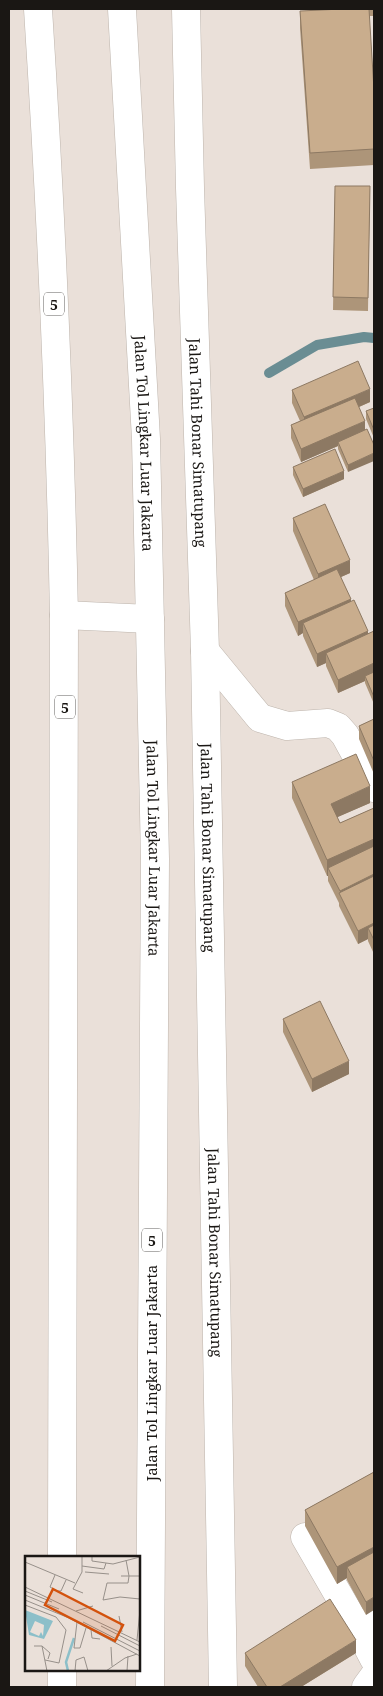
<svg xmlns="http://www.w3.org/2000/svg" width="383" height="1696" font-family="'Noto Serif',serif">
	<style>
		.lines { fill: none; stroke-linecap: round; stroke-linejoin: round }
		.stream { stroke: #6a8d93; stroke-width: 10 }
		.street-casing { stroke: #bdb4ac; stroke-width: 29 }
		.highway-casing { stroke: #bdb4ac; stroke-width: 29 }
		.street { stroke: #fff; stroke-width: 28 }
		.highway { stroke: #fff; stroke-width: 28 }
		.wall { fill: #ad9579 }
		.shaded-wall { fill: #8d7963 }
		.building { fill: #c9ad8d; stroke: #8d7963 }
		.labels { text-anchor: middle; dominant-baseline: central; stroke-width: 5; stroke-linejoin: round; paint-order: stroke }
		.shield { fill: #fff; stroke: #5f5d5a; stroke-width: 1 }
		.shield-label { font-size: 14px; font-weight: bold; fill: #1a1714 }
		.street-label { font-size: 15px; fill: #1a1714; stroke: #fff }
		.inset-river { fill: none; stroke: #8cbfc9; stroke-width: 2.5 }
		.inset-road { fill: none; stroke: #97908a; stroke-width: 1 }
		.view { fill: #d3520d; fill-opacity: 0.15; stroke: #d3520d; stroke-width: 2.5 }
		.inset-edge { fill: none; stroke: #1a1714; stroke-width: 2.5 }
	</style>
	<rect width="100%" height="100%" fill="#eae0d9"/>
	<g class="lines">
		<!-- stream -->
		<path class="stream" d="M269,373L317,345L364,337L374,338"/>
		<!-- street casing -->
		<g class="street-casing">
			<path id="street" d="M205,651L260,718L287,726L328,723L338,727L345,735L374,788
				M305,1537L353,1620L362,1628
				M374,1618L362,1628L363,1638L374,1659
				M366,1687L374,1676"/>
		</g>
		<!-- highway casing -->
		<g class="highway-casing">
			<g id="highway">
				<path d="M38,9C51,211 60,413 64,615L62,1557"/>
				<path id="s1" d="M122,9L146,439L155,859L150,1687"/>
				<path id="s2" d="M186,9L190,188L205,651L223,1687"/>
				<path d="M64,615L150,619"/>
				<path d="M62,1687V1670"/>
			</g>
		</g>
		<!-- street -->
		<use href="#street" class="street"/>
		<!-- highway -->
		<use href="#highway" class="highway"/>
	</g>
	<!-- wall -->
	<path class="wall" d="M311,9H374V16H369L374,90V165L310,169L300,28V11H311Z
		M335,186H370L368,311L333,310Z
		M292,390L370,402L359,407L348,472L338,449V446L301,462L291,438V425L300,421L292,403Z
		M374,408V438L366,419V411Z
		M293,467L344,479L303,497L293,475Z
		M293,518L350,573L341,577L351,602L368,634L374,631V704L365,683V681L338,693L326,666V663L317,667L303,636V633L298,636L285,606V593L314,580L293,531Z
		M374,719V774L359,739V726Z
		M292,782L370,803L337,817L340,823L374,808V954L368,941V939L358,944L339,906V903L328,881V876H327L292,798Z
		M283,1019L349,1074L312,1092L283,1032Z
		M374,1472L366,1615L347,1580V1578L337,1584L305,1526V1510Z
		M245,1653H356L301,1687H258L245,1666Z"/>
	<!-- shaded-wall -->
	<path class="shaded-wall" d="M370,389V402L304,431V417Z
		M365,421V435L338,442V446L301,462V449Z
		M374,453V461L348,472V465Z
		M344,471V479L303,497V489Z
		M350,560V573L318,587V574Z
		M351,599V612L303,623V633L298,636V622Z
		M368,631V645L326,653V663L317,667V654Z
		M374,663V677L365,676V681L338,693V680Z
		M370,786V803L331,820V804Z
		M374,839V855L328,868V876H327V860Z
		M374,874V887L340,894V891Z
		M374,923V936L368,928V939L358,944V931Z
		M349,1061V1074L312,1092V1079Z
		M374,1547V1563L347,1567V1578L337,1584V1567Z
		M374,1597V1610L366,1615V1602Z
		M356,1640V1653L301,1687H280Z"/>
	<!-- building -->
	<path class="building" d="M342,9H369L374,90V149L310,153L300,11Z
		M335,186H370L368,298L333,297Z
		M358,361L370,389L304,417L292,390Z
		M355,398L365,421L301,449L291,425Z
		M374,408V430L366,411Z
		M367,429L374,445V453L348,465L338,442Z
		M335,449L344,471L303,489L293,467Z
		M325,504L350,560L318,574L293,518Z
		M337,569L351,599L298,622L285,593Z
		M354,600L368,631L317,654L303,623Z
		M374,631V663L338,680L326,653Z
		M374,672V697L365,676Z
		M374,719V761L359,726Z
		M356,754L370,786L331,804L340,823L374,808V839L327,860L292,782Z
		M374,846V874L340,891L328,868Z
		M374,876V923L358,931L339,893Z
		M374,925V940L368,928Z
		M320,1001L349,1061L312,1079L283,1019Z
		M374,1472V1547L337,1567L305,1510Z
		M374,1552V1597L366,1602L347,1567Z
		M330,1599L356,1640L280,1687H267L245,1653Z"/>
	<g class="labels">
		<!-- shield labels -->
		<g class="shield">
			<rect x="44" y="292.5" width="20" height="23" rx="4"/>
			<rect x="55" y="695.5" width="20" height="23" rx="4"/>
			<rect x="142" y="1228.5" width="20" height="23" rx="4"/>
		</g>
		<g class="shield-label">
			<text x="54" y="304">5</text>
			<text x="65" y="707">5</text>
			<text x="152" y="1240">5</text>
		</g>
		<!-- street labels -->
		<g class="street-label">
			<text stroke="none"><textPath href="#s1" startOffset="435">Jalan Tol Lingkar Luar Jakarta</textPath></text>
			<text stroke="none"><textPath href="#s2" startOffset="434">Jalan Tahi Bonar Simatupang</textPath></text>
			<text stroke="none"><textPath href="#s1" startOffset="840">Jalan Tol Lingkar Luar Jakarta</textPath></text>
			<text stroke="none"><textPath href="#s2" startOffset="839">Jalan Tahi Bonar Simatupang</textPath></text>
			<text stroke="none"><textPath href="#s2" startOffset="1244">Jalan Tahi Bonar Simatupang</textPath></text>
			<text transform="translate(151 1373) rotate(-90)">Jalan Tol Lingkar Luar Jakarta</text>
		</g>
	</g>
	<!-- overview -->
	<g transform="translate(25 1556)">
		<rect width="115" height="115" fill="#eae0d9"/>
		<path d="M0,54L28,65L19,83L4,79ZM10,65L19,69L18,80L16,76L14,80L5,76Z" fill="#8cbfc9" fill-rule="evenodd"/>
		<path class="inset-river" d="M43,115L41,106L49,82"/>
		<path class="inset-road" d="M57,0V16L48,33L58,37M67,0V5L88,8L115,1M101,4L104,20M0,6L50,27M57,10L79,13L81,7M60,16L84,18M30,19L25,31L32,35H36L41,24M96,20H115M104,20L103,27H82L78,44L95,41L115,43M0,31L115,86M0,35L27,46M0,39L34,53M0,44L44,62L115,100M0,49L31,61L41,74L34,107L20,104M51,55L68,50M94,60L97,76M52,66L49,92H55L61,72M58,66L115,95M76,70L115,90M66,74L67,82L75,83M112,84L115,54M9,90H17L22,115M17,90L25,97L23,103M86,91L87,110M50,115L51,104L59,101L63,115M81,115L100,102L112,98M102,115L103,100"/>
		<path class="view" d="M28,33L98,69L90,85L20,49Z"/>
		<rect width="115" height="115" class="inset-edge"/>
	</g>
	<!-- border -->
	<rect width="383" height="1696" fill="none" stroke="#1a1714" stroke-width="20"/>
</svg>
